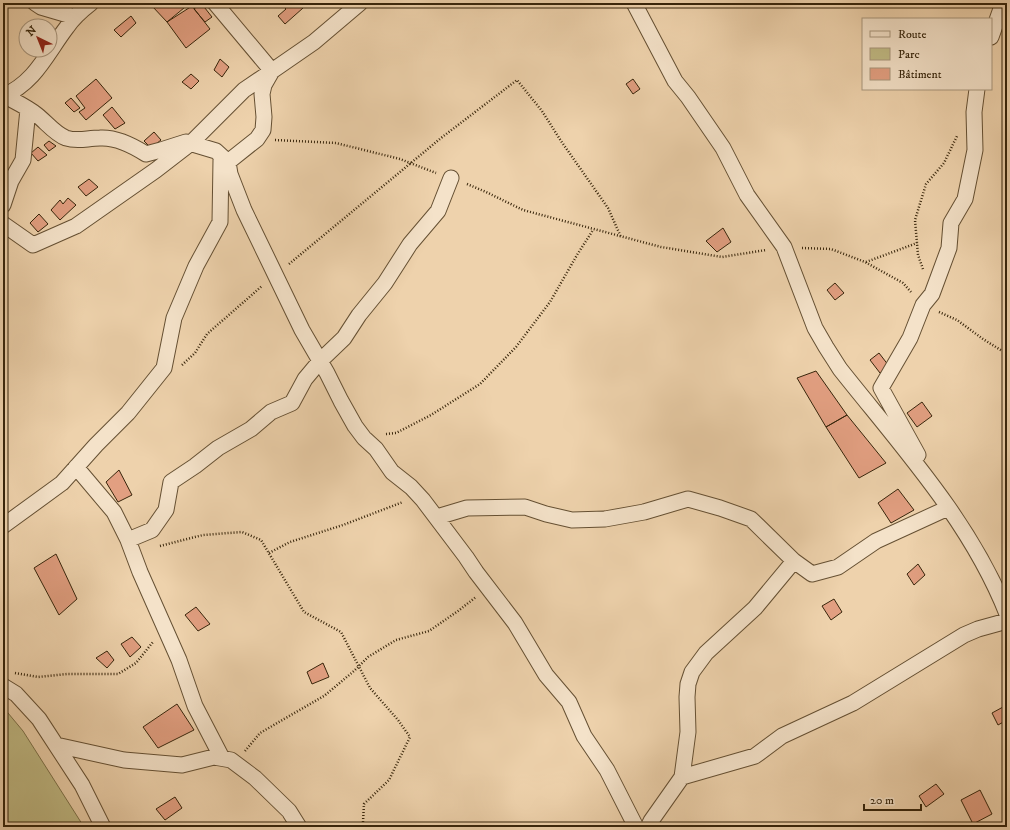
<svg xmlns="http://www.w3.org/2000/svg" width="1010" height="830" font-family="'IM FELL DW Pica',serif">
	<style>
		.green { fill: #c0ba84; stroke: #7c7048 }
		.building { fill: #e29f81; stroke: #37250b }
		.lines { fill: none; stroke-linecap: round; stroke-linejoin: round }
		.street-casing { stroke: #655033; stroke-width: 17 }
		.path { stroke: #37250b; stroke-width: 2.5; stroke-dasharray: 1 2; stroke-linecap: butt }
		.street { stroke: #f4e2c9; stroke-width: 15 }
	</style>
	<rect width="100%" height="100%" fill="#eed2ac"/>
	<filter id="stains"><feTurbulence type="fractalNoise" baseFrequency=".005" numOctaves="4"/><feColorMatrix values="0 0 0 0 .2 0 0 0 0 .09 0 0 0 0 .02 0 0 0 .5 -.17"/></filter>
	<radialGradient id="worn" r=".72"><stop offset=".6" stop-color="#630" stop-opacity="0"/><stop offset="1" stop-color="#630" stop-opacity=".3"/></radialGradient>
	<!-- green -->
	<path class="green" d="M3,707L23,731L84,827H3Z"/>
	<!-- building -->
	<path class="building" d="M155,3H190L167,22L152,6Z
		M201,3L212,17L205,22L194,9Z
		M280,3H299L303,8L285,24L278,16L286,9Z
		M192,6L210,29L186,48L167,22Z
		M131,16L136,23L121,37L114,30Z
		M220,59L229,67L222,77L214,70Z
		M191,74L199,81L191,89L182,82Z
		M96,79L112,98L86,120L79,112L85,108L76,96Z
		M633,79L640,89L633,94L626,84Z
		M71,98L80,108L74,112L65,103Z
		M112,107L125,123L115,129L103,115Z
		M154,132L161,140L151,148L144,141Z
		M49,141L56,146L49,151L44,145Z
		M38,147L47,155L38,161L31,153Z
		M89,179L98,187L86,196L78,187Z
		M68,198L76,205L60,220L51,210L60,200L63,204Z
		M39,214L48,224L38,232L30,223Z
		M723,228L731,242L717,252L706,241Z
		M835,283L844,293L835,300L827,290Z
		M879,353L889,366L880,373L870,360Z
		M816,371L847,415L826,427L797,378Z
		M922,402L932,416L917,427L907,413Z
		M847,415L886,463L859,478L826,427Z
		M119,470L132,495L118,502L106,482Z
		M898,489L914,510L891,523L878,503Z
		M56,554L77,599L59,615L34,568Z
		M918,564L925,575L914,585L907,574Z
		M834,599L842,612L831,620L822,606Z
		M196,607L210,624L198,631L185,615Z
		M132,637L141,647L130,657L121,644Z
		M107,651L114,660L107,668L96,658Z
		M323,663L329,677L312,684L307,672Z
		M177,704L194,730L158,748L143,727Z
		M1003,707L1007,714V720L998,725L992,713Z
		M936,784L944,794L926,807L919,796Z
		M980,790L992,814L973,824L961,800Z
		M175,797L182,808L165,820L156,809Z"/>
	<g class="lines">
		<!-- street casing -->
		<g class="street-casing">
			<path id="street" d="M35,3L41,7L75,17
				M634,3L675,81L688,97L723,148L747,195L784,247L815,328L826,347L840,369C901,446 971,522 1007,614
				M991,37L1003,3
				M3,96C35,83 47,53 67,27C73,18 82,10 91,3
				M5,96C16,102 27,107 37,115C46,122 55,134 66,138C78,142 87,138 100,138C116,137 132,145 146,154L161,150L186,142L216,151L228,162L230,174L244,210L302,330L327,373L341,401L355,426L364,438L376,449L392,472L411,487L423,500L466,557L476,572L515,623L546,675L569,702L584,736L607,770L636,827
				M228,162L257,139L263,130L264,117L262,94L264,85L272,71L314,42L360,3
				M3,205L11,181L23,160L28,109
				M3,224L33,245L76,226L156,170L191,143L244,90L272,71L215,3
				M918,455L881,388L910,338L923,305L932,294L949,248L951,223L965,199L975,150L974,112L977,89
				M76,467L114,512L128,540L140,572L179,660L195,706L222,758
				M437,517L467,508L525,507L546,514L572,520L605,519L644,512L688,499L720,508L751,519L794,561
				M3,526L62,483L96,445L128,413L164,368L174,318L196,266L220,222L221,160
				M128,540L152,530L166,510L171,482L195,466L218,448L251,429L271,412L292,403L305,379L320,361L344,338L359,315L385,283L410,244L438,211L451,178
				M3,686L16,694L39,719L82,785L103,827
				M56,745L124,760L182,765L214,757L231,760L255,778L289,811L299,827
				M682,777L755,756L782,736L853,703L964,635L978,629L1007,621
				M648,827L651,821L682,777L688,732L687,697L688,684L692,672L706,653L755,608L794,561L812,574L838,567L876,541L948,508"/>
		</g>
		<!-- path -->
		<path class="path" d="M275,140L336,143L400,159L436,173
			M467,184L486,192L523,210L661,247L722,257L766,250
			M802,248L831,249L865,262L903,283L911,292
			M866,262L917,243
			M289,264L441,138L517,80L542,111L561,141L608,208L621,237
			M923,269L918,255L915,220L926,184L944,163L957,136
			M939,312L957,320L983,339L1007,354
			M182,365L195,353L207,334L262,286
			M386,434L396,433L431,415L480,384L516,347L550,302L577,255L593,230
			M160,546L203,535L242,532L261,540L304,612L341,632L370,688L398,720L410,737L389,780L364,804L363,822L357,827
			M269,553L290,542L343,525L403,502
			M15,673L38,677L67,674H118L136,663L153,642
			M245,751L260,733L324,696L354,671L368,657L396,640L429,631L458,611L476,597"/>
		<!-- street -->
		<use href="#street" class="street"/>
	</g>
	<!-- margin -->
	<rect width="1010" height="830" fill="none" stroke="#eed2ac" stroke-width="16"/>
	<rect x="4" y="4" width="1002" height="822" fill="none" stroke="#37250b" stroke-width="2"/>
	<rect x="8" y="8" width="994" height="814" fill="none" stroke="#37250b"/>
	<!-- legend -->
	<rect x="862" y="18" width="130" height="72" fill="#f4e2c9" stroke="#a8967d"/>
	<rect x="870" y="31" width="20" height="6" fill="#f4e2c9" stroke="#a8967d"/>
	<text x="898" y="38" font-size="12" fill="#37250b">Route</text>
	<rect x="870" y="48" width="20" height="12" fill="#c0ba84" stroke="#a8967d"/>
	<text x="898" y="58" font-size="12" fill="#37250b">Parc</text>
	<rect x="870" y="68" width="20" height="12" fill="#e29f81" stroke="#a8967d"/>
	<text x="898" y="78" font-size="12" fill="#37250b">Bâtiment</text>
	<!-- north arrow -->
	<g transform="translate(38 38) rotate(317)"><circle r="19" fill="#f4e2c9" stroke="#a8967d"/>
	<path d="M0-3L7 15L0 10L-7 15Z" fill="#8f2418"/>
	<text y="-6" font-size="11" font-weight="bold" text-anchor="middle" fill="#37250b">N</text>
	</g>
	<!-- scale -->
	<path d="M864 804v6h57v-6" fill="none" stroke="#37250b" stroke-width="2"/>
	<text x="870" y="804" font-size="12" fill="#37250b" stroke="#f4e2c9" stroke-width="3" paint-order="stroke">20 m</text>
	<rect width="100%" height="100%" filter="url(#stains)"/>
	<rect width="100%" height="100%" fill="url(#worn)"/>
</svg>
